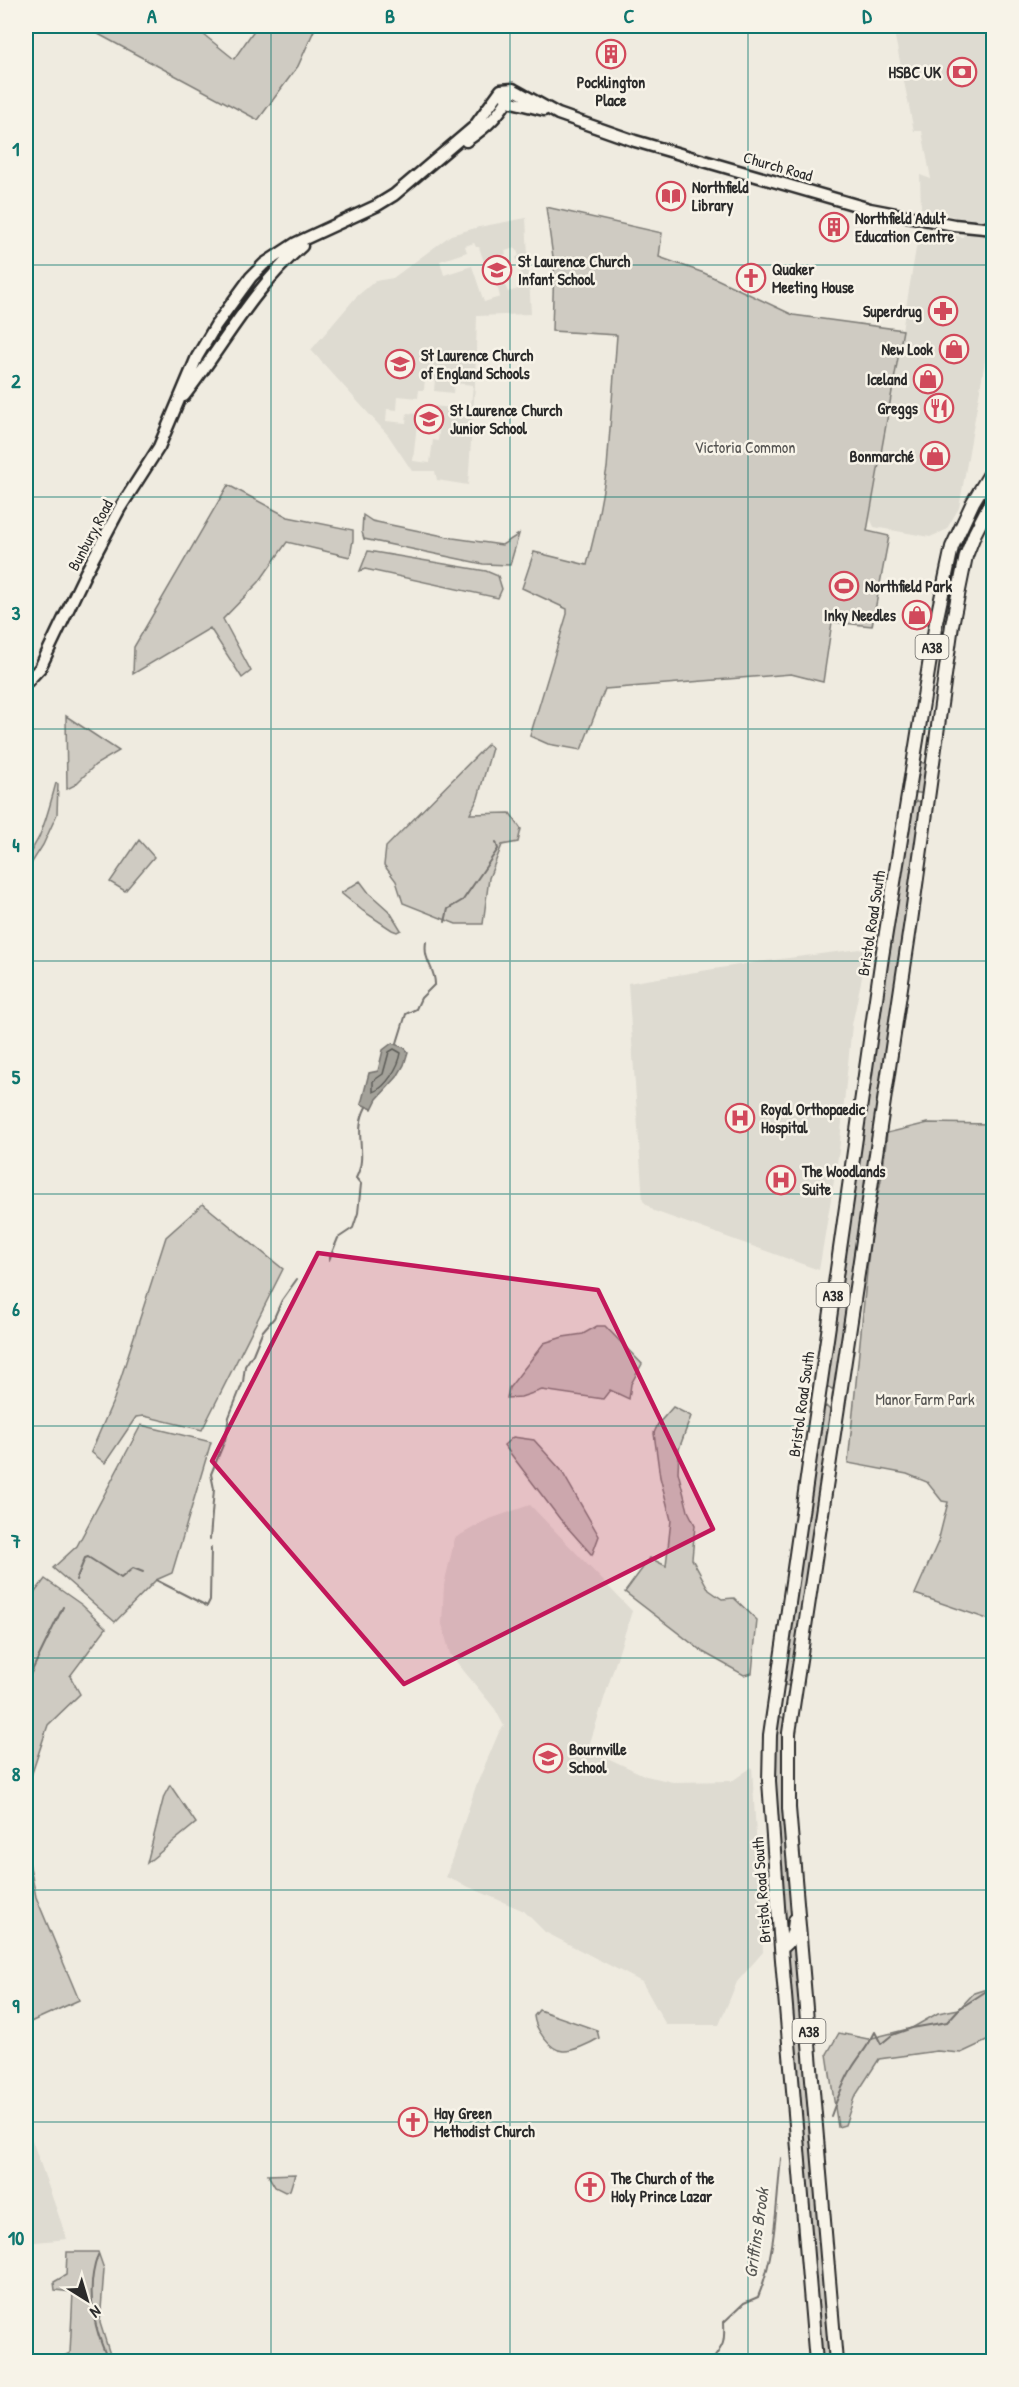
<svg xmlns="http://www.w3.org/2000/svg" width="1019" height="2387" font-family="'Patrick Hand',sans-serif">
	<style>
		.built { fill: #dedbd1; fill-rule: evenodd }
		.green { fill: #cfcbc2; stroke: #7d7b76; stroke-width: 1.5 }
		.water { fill: #a4a29a; stroke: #74726e; stroke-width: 1.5 }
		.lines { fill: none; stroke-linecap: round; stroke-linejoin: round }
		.shore { stroke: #5b5b57; stroke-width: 1.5 }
		.stream { stroke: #74726e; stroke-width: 2 }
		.major-casing { stroke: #2b2b2b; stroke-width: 15 }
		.highway-casing { stroke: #2b2b2b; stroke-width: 16 }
		.major { stroke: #f7f3e8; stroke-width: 10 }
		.highway { stroke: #f7f3e8; stroke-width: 12 }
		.marked { fill: #c2185b; fill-opacity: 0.2; stroke: #c2185b; stroke-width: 4.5; stroke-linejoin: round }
		.grid { fill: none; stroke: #0f766e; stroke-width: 1.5; stroke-opacity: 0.55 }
		.labels { text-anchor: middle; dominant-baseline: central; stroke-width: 5; stroke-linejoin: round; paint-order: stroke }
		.shield { fill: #f7f3e8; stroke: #686764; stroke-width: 1.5 }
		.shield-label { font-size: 15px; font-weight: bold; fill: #2b2b2b }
		.poi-label { font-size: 16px; font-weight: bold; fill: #2b2b2b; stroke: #f7f3e8; text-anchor: start }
		.street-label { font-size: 16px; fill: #2b2b2b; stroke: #f7f3e8 }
		.park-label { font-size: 16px; fill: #545351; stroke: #f7f3e8 }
		.water-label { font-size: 18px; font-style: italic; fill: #555552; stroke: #f7f3e8 }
		.neatline { fill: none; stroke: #0f766e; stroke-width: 2 }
		.grid-label { font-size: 20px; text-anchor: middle; font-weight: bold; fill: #0f766e }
	</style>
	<rect width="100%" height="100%" fill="#efebe0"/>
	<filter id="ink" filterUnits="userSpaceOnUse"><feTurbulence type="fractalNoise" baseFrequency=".0167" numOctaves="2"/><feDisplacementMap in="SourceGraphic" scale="12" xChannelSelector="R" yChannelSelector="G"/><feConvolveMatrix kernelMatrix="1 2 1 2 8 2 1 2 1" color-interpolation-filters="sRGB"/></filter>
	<g filter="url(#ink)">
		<!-- built -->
		<path class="built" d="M904,26H993V316L959,508L946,530L930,537L874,527L870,518L919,231L963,237L967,220L921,208L920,175L931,179L922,131H914L895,37L904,35Z
			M526,218L531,314L477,316L475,385L468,485L437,480L435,471H412L388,435L311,350L356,297L375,281L393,278L451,235L479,227ZM474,243L476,247H479L484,262L506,254L505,251L516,248L519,256L516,257L525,287L508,292L504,283L497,285L500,297L484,302L472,266L444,275L440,261L467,252L465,246ZM425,378L435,379L434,391L453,393L454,383L473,385L470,416L452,415L453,408L433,406V415L441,416L438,441L433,440L430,463L413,461L418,414L407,413L406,423L386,421L387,409L397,410L398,396L418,398L419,390H424Z
			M868,948L852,1025L839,1151L819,1270L654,1211L643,1201L628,983L757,962Z
			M530,1505L632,1611L588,1749L646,1776L673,1782L732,1781L752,1767L763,1952L737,1982L719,2025H666L642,1982L545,1932L524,1911L446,1877L476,1786L499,1732L504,1726L495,1709L450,1654L442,1624L444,1585L455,1538L487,1520Z
			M26,2123L67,2239L26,2243Z"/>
		<!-- green -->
		<path class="green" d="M89,26H184L187,28L193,26L234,59L257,26H316L298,66L258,120L87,28Z
			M546,207L662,233L659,257L704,273L793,315L903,330L867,531L889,536L872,626L832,622L823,682L791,674L605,689L581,750L548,744L530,736L567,614V609L522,588L534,552L587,565L596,528L607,468L617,335L552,331L554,264Z
			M228,485L288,517L353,530V540L350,557L287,542L259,582L223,619L251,671L242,678L210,628L133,674L134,647Z
			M363,515L372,521L453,538L502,545L519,534L510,565L483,564L364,539L362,532Z
			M368,551L486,571L498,576L502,589L498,598L365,569L360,571Z
			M66,716L119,751L95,765L75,785L67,789Z
			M488,744L492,748L478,798L470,814L510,813L521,829L518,842L502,845L489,878L483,924H456L403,903L396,881L384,865L386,847Z
			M917,760L930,766L926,794L912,792Z
			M56,783L58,784L57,814L43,845L26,872C25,858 33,849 39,837C47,819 51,801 56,783Z
			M917,801L922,802L925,808L871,1145L838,1374L836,1386L832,1389L824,1385L911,806Z
			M139,840L154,857L125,891L110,882Z
			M360,881L369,893L390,912L401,930L397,932L392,930L363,911L341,893Z
			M928,1123L993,1124V1621L915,1594L938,1542L948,1502L942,1501L927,1482L907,1474L848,1463L872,1221L883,1171L887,1133Z
			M203,1204L283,1269L202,1430L144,1416L136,1417L105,1463L91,1452L114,1399L166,1237Z
			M597,1326H605L642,1364L631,1384L629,1399L610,1390L603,1399L542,1390L521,1397L507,1398L509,1388L544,1343L563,1337L583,1334Z
			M826,1406L831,1411L833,1425L793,1684L790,1686L780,1684L820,1412Z
			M673,1407L691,1416L679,1449L678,1472L688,1511L695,1525L692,1559L709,1590L722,1599L734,1598L757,1620L752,1673L744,1675L703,1652L625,1592L650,1558L666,1566L671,1520L660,1477L654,1433L658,1424Z
			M141,1425L211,1442L172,1573L156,1580L115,1622L53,1568L77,1546Z
			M513,1437L534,1440L561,1470L599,1536L592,1555L560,1519L504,1445Z
			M45,1579L82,1605L106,1628L70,1676L80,1694L48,1725L26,1791V1604Z
			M777,1715L786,1719L792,1903L791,1929L784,1937L773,1781Z
			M170,1785L196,1823L147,1863L164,1796Z
			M26,1847L36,1897L79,2000L26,2024Z
			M794,1946L798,1953L832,2361H819L786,1952Z
			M993,1987V2038L961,2053L937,2051L879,2059L854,2098L845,2125L838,2127L827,2054L839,2033L868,2039L912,2028L938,2013L959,2009L974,1993Z
			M539,2010L597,2030L599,2038C591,2043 572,2052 563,2051C549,2050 535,2028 534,2016Z
			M295,2174L290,2190L285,2192L275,2187L268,2175Z
			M67,2252H98L104,2269L100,2323L112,2361H61L60,2358L70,2353L73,2292L55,2290L54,2282L66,2275Z"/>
		<!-- water -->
		<path class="water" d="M392,1043L405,1048L408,1052L404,1065L397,1077L377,1099L372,1109L361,1104L369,1073L378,1071L383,1050Z"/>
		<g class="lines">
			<!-- shore -->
			<path class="shore" d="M394,1049L401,1053C399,1066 386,1088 373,1092V1081L383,1074L389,1052Z"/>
			<!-- stream -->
			<path class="stream" d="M445,922L448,909L463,900L498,849L496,842
				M397,1043L406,1014L416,1009L421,998L435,984C435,967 423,962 426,942
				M329,1260L338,1238L353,1228L358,1213L361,1184L356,1178C369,1153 352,1133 366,1107
				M210,1539L214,1489L211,1474L225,1440L229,1417L243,1382L245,1366L253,1354L262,1332L274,1318L282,1300L297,1279
				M76,1580L85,1558L88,1557L121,1578L133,1568L143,1572
				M156,1580L207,1606L210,1600L211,1548
				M26,1683L63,1607
				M831,2116C837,2099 843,2083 852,2068C860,2055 868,2047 875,2032L881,2044L892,2035L912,2028L947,2022L959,2009L994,1986
				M98,2255C85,2290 94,2329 109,2362
				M711,2362C724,2345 725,2343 724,2322L744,2303L758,2297C776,2254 776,2204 781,2158"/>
			<!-- major casing -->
			<g class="major-casing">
				<path id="major" d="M501,90L513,89L558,114L635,141L870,209L954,225L994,229
					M504,95L508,101L544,110
					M466,141C487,127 503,112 513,89
					M184,396C225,343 251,291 302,246
					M26,683L40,668L86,572L120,508L159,447L197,357L216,325L251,277L264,264L296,243L376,206L394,195L474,127L501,90"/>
			</g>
			<!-- highway casing -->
			<g class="highway-casing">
				<path id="highway" d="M781,1948C792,1942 794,1932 795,1920
					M816,2362L781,1948L769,1781L770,1735L882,957L936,622L952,547L973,502L994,467
					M836,2362L789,1808V1733L911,921L952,625L966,556L975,533L994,496"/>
			</g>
			<!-- major -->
			<use href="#major" class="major"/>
			<!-- highway -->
			<use href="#highway" class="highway"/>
		</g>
	</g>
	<!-- marked area -->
	<path class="marked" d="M318,1253L598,1290L713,1529L404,1684L212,1461Z"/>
	<!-- grid -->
	<path class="grid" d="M271,26V2362M510,26V2362M748,26V2362M26,265H994M26,497H994M26,729H994M26,961H994M26,1194H994M26,1426H994M26,1658H994M26,1890H994M26,2122H994"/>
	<!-- icons -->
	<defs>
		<g id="building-ring" transform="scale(1.5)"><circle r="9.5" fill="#f7f3e8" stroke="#d1495b" stroke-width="1.5"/><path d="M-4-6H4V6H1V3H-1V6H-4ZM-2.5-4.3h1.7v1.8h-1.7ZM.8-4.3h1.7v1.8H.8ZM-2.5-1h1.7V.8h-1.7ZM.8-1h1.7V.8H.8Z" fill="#d1495b"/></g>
		<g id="bank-ring" transform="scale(1.5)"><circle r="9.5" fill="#f7f3e8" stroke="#d1495b" stroke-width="1.5"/><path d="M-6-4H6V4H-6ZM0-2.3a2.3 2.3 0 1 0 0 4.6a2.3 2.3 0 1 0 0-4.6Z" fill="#d1495b"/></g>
		<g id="library-ring" transform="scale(1.5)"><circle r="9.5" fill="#f7f3e8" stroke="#d1495b" stroke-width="1.5"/><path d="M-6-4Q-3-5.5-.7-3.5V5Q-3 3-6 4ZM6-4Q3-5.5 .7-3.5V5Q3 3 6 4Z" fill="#d1495b"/></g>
		<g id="school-ring" transform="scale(1.5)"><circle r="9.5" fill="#f7f3e8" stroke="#d1495b" stroke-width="1.5"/><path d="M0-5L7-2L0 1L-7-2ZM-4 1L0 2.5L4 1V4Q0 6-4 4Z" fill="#d1495b"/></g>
		<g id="church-ring" transform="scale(1.5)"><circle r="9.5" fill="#f7f3e8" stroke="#d1495b" stroke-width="1.5"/><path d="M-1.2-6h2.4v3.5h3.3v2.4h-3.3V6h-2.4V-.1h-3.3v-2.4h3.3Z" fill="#d1495b"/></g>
		<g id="pharmacy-ring" transform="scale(1.5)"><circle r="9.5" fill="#f7f3e8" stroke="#d1495b" stroke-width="1.5"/><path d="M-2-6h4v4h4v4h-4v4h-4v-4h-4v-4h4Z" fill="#d1495b"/></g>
		<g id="shop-ring" transform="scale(1.5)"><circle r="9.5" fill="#f7f3e8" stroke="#d1495b" stroke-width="1.5"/><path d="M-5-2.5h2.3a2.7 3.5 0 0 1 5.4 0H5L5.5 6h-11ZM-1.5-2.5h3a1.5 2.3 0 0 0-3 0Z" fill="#d1495b"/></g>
		<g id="restaurant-ring" transform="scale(1.5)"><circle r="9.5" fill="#f7f3e8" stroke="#d1495b" stroke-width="1.5"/><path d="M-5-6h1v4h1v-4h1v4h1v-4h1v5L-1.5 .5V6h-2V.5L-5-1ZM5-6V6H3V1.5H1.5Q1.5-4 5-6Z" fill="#d1495b"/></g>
		<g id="stadium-ring" transform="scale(1.5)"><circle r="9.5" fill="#f7f3e8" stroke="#d1495b" stroke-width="1.5"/><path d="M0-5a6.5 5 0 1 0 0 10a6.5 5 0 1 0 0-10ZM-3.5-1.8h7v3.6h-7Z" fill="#d1495b"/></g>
		<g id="hospital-ring" transform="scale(1.5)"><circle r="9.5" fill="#f7f3e8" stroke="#d1495b" stroke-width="1.5"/><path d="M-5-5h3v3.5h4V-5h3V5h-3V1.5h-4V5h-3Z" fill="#d1495b"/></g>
	</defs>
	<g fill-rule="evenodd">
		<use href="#building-ring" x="611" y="54"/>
		<use href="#bank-ring" x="962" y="72"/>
		<use href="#library-ring" x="671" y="196"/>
		<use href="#building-ring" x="834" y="227"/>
		<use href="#school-ring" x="497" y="270"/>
		<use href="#church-ring" x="751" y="278"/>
		<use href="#pharmacy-ring" x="943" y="311"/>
		<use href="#shop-ring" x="954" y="349"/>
		<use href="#school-ring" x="400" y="364"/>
		<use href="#shop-ring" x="928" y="379"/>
		<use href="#restaurant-ring" x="939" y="408"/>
		<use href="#school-ring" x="429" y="419"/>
		<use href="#shop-ring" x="935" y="456"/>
		<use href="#stadium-ring" x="844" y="586"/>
		<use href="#shop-ring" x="917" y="615"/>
		<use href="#hospital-ring" x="740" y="1118"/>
		<use href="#hospital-ring" x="781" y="1180"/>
		<use href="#school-ring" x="548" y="1758"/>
		<use href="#church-ring" x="413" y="2122"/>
		<use href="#church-ring" x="590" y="2187"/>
	</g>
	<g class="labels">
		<!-- shield labels -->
		<g class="shield">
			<rect x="915.5" y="635" width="33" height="24" rx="4.5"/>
			<rect x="816.5" y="1283" width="33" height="24" rx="4.5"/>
			<rect x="792.5" y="2019" width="33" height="24" rx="4.5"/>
		</g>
		<g class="shield-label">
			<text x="932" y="647">A38</text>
			<text x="833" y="1295">A38</text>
			<text x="809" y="2031">A38</text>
		</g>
		<!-- poi labels -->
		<g class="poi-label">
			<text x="941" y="72" text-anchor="end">HSBC UK</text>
			<text x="611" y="82" text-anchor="middle">Pocklington<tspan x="611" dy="18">Place</tspan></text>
			<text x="692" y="187">Northfield<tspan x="692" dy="18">Library</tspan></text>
			<text x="855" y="218">Northfield Adult<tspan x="855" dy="18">Education Centre</tspan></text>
			<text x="518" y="261">St Laurence Church<tspan x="518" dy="18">Infant School</tspan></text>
			<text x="772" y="269">Quaker<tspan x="772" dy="18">Meeting House</tspan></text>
			<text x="922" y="311" text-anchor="end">Superdrug</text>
			<text x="933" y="349" text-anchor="end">New Look</text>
			<text x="421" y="355">St Laurence Church<tspan x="421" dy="18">of England Schools</tspan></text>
			<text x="907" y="379" text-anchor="end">Iceland</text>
			<text x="918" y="408" text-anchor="end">Greggs</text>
			<text x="450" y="410">St Laurence Church<tspan x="450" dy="18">Junior School</tspan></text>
			<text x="914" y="456" text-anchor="end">Bonmarché</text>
			<text x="865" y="586">Northfield Park</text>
			<text x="896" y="615" text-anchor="end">Inky Needles</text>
			<text x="761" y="1109">Royal Orthopaedic<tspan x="761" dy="18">Hospital</tspan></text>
			<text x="802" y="1171">The Woodlands<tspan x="802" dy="18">Suite</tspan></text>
			<text x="569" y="1749">Bournville<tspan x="569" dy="18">School</tspan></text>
			<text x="434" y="2113">Hay Green<tspan x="434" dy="18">Methodist Church</tspan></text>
			<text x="611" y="2178">The Church of the<tspan x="611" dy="18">Holy Prince Lazar</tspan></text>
		</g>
		<!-- street labels -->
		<g class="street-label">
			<text transform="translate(778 166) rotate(16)">Church Road</text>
			<text transform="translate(90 535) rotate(-62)">Bunbury Road</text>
			<text transform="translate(871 923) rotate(-81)">Bristol Road South</text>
			<text transform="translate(801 1404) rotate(-82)">Bristol Road South</text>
			<text transform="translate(761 1890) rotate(-94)">Bristol Road South</text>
		</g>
		<!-- park labels -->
		<g class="park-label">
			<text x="745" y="447">Victoria Common</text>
			<text x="925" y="1399">Manor Farm Park</text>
		</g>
		<!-- water labels -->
		<g class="water-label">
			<text transform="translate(756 2233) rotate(-82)">Griffins Brook</text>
		</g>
	</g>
	<!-- margin -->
	<rect width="1019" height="2387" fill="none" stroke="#f7f3e8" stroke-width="66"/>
	<!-- north arrow -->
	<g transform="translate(87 2300) rotate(143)" stroke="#f7f3e8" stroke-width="4.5" paint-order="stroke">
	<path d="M0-4.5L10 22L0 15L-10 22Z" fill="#2b2b2b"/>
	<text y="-9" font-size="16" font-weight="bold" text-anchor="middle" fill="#2b2b2b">N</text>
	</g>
	<rect x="33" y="33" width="953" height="2321" class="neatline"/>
	<g class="grid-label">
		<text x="152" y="23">A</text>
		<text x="390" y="23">B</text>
		<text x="629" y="23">C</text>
		<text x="867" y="23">D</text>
		<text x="16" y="156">1</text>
		<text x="16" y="388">2</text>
		<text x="16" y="620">3</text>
		<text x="16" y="852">4</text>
		<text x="16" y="1084">5</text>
		<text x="16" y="1316">6</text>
		<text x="16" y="1548">7</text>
		<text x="16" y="1781">8</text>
		<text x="16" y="2013">9</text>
		<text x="16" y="2245">10</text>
	</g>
</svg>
